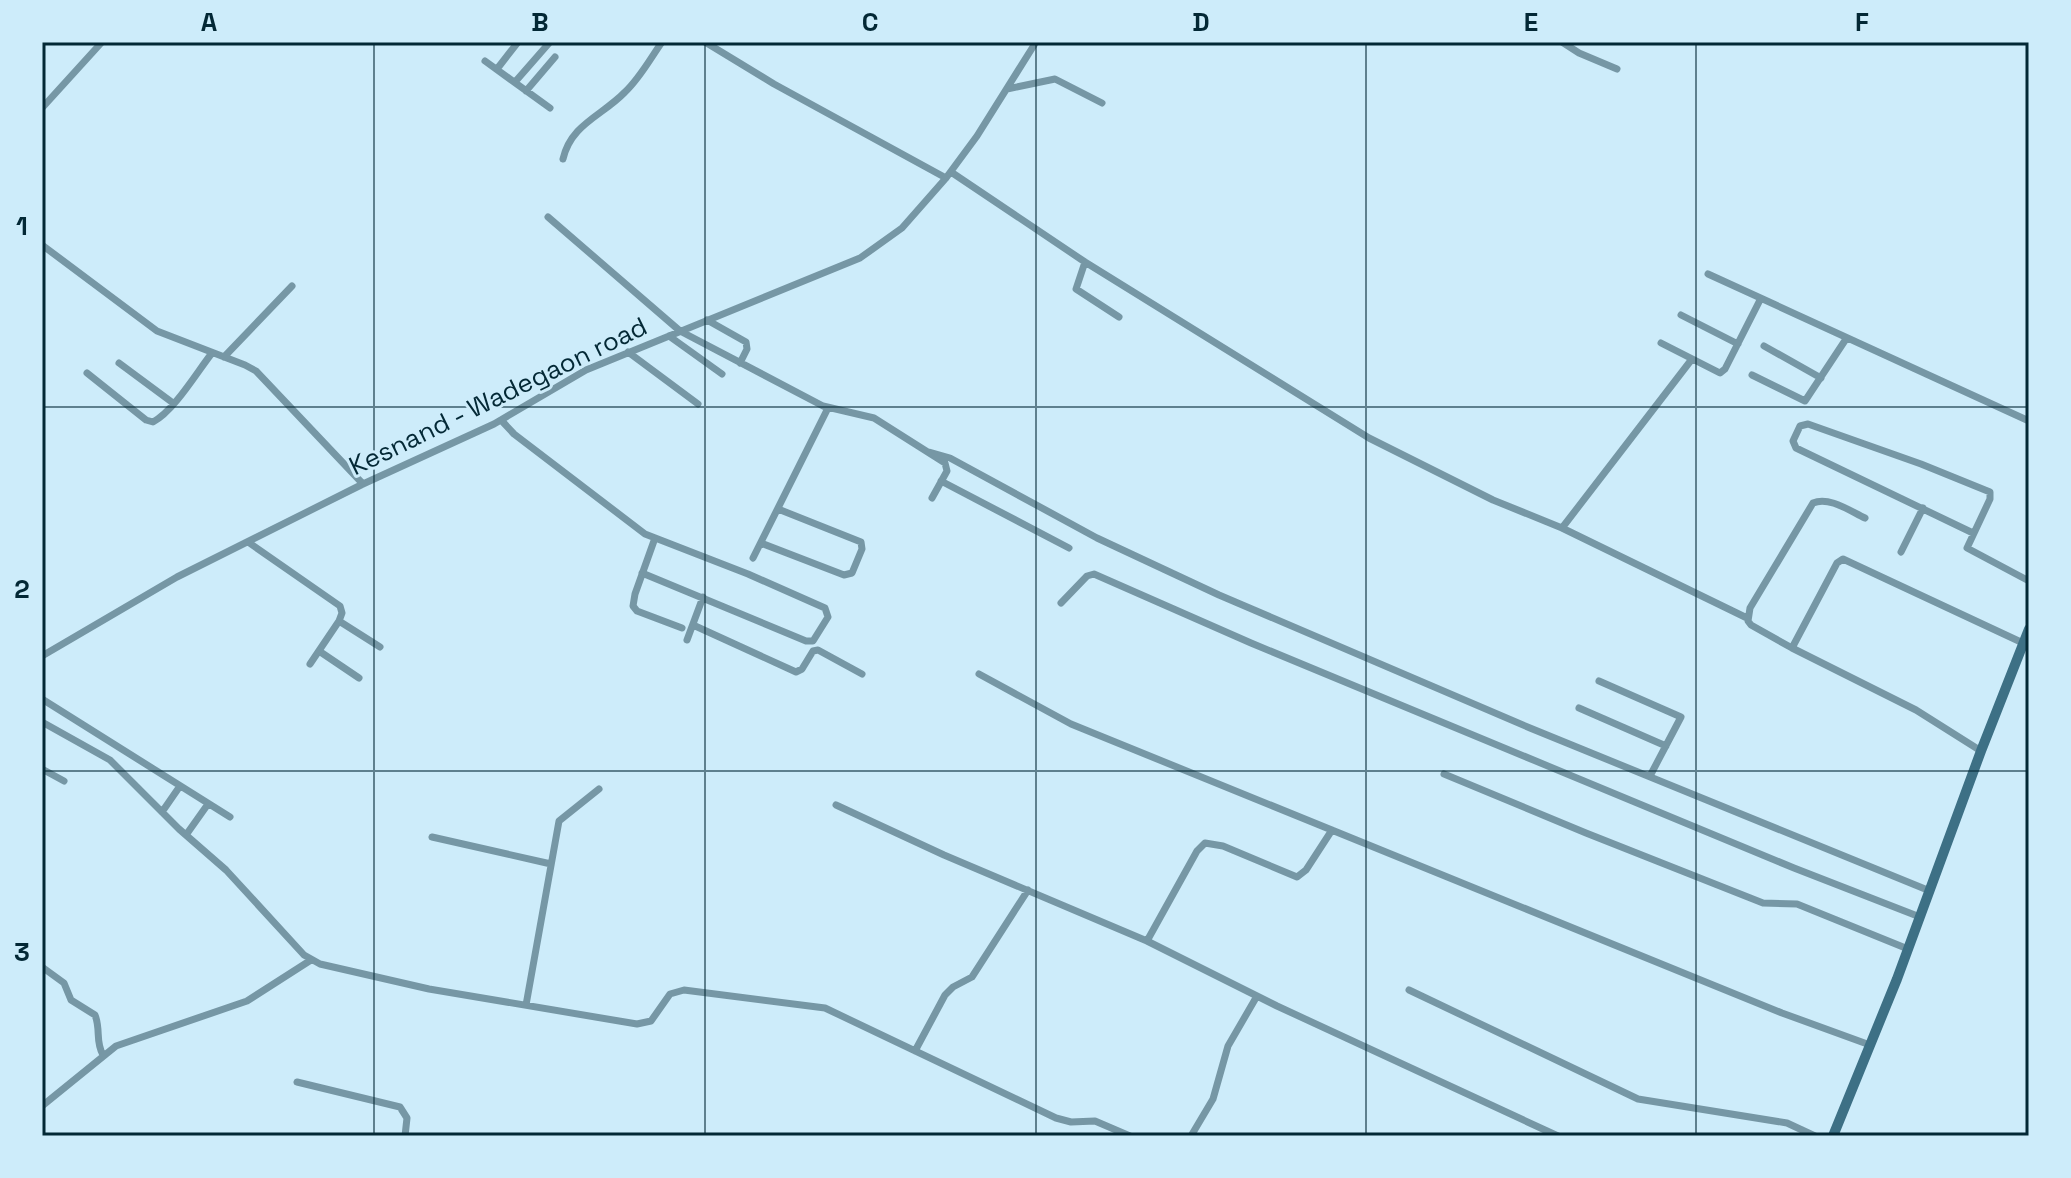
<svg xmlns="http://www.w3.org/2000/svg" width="2071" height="1178" font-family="'Space Grotesk',sans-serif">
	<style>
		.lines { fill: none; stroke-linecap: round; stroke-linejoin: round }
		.minor { stroke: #7697a5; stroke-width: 7 }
		.secondary { stroke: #3d7085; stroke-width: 10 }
		.grid { fill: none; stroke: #032835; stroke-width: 2; stroke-opacity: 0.55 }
		.labels { text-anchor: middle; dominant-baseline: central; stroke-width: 6; stroke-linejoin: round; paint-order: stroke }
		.street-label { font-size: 26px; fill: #032835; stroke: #cdecfa }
		.neatline { fill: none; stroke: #032835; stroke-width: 3 }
		.grid-label { font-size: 26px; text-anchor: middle; font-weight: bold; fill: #032835 }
	</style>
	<rect width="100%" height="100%" fill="#cdecfa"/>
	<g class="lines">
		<!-- minor -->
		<path class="minor" d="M705,42L774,84L946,178
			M1562,42L1579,53L1617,69
			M485,61L550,108
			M497,69L518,42
			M515,82L550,42
			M1007,89L1055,79L1102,103
			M526,91L555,57
			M42,108L102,42
			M563,159C571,124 602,116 625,92C640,78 650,59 662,42
			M951,172L1085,262L1369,438L1493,500L1562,528L1747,618
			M548,217L680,331L823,406L874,418L945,463L947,471L932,498
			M42,245L157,331L245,365L256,371L363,484
			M1085,262L1076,289L1119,317
			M1708,274L2029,421
			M1681,315L1738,344
			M707,320L746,342L747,349L740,363
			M669,336L722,374
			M1661,343L1720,373L1725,369L1760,300
			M1764,346L1821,378
			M628,352L698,404
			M224,357L292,286
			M119,363L173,403
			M87,373L146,420L153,422C174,411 197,372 212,353
			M1752,375L1805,401L1846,339
			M501,420L514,434L645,534L748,574L825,608L828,617L813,641H806L642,573
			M929,452L950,458L1097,538L1219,595L1530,728L1930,891
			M941,481L1069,548
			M1865,518C1850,511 1829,496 1813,503L1750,608L1748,621L1751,625L1792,648L1916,710L1981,751
			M1562,528L1692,359
			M1973,533L1796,448L1793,441L1800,426L1808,424L1921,464L1990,492V499L1967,548L2029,581
			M655,538L635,594L633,606L637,611L682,628
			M248,542L340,606L342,613L339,621L310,664
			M761,543L844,575L852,573L862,549L861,542L778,509
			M1901,552L1923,508
			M753,558L828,408
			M1061,603L1087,576L1094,574L1251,643L1794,868L1920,917
			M339,621L380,647
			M693,625L796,672L802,669L813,651L818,650L862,674
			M687,640L703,597
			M1792,648L1837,563L1843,559L2023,643
			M319,651L359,678
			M42,656L177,577L363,484L494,424L586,370L860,258L902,228L946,178L977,136L1036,42
			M979,674L1071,724L1782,1013L1870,1045
			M1599,681L1681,717L1650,776
			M42,699L230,817
			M1579,708L1666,746
			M42,722L110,760L179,829L226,870L304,955L320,964L429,989L637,1024L651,1021L670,994L684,990L825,1008L1056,1118L1071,1122L1095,1121L1130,1136
			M42,769L64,781
			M1444,774L1586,833L1763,903L1797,904L1908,949
			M836,805L944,855L1147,941L1277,1006L1558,1136
			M162,812L180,786
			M186,835L208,804
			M432,837L551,864
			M1147,941L1197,851L1205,843L1223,846L1297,877L1306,870L1332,830
			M42,967L64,983L71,1000L95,1015C101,1030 95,1041 103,1055
			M1409,990L1638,1099L1787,1123L1815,1136
			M526,1005L559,821L599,789
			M915,1051L945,995L953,987L972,977L1028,890
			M297,1082L400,1107L407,1118L405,1136
			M42,1106L116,1046L247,1001L311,960
			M1191,1136L1213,1099L1228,1046L1257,996"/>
		<!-- secondary -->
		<path class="secondary" d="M1833,1136L1897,979L1981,751L2029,629"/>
	</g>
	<!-- grid -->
	<path class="grid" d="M374,42V1136M705,42V1136M1036,42V1136M1366,42V1136M1696,42V1136M42,407H2029M42,771H2029"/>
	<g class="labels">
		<!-- street labels -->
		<g class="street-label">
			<text transform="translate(498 396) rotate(-26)">Kesnand - Wadegaon road</text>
		</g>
	</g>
	<!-- border -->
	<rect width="2071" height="1178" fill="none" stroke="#cdecfa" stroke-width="88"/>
	<rect x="44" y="44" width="1983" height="1090" class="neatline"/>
	<g class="grid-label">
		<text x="209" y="31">A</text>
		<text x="540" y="31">B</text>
		<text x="870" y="31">C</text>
		<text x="1201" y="31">D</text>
		<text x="1531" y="31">E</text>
		<text x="1862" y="31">F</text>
		<text x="22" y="235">1</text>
		<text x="22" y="598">2</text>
		<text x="22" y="961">3</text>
	</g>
</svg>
